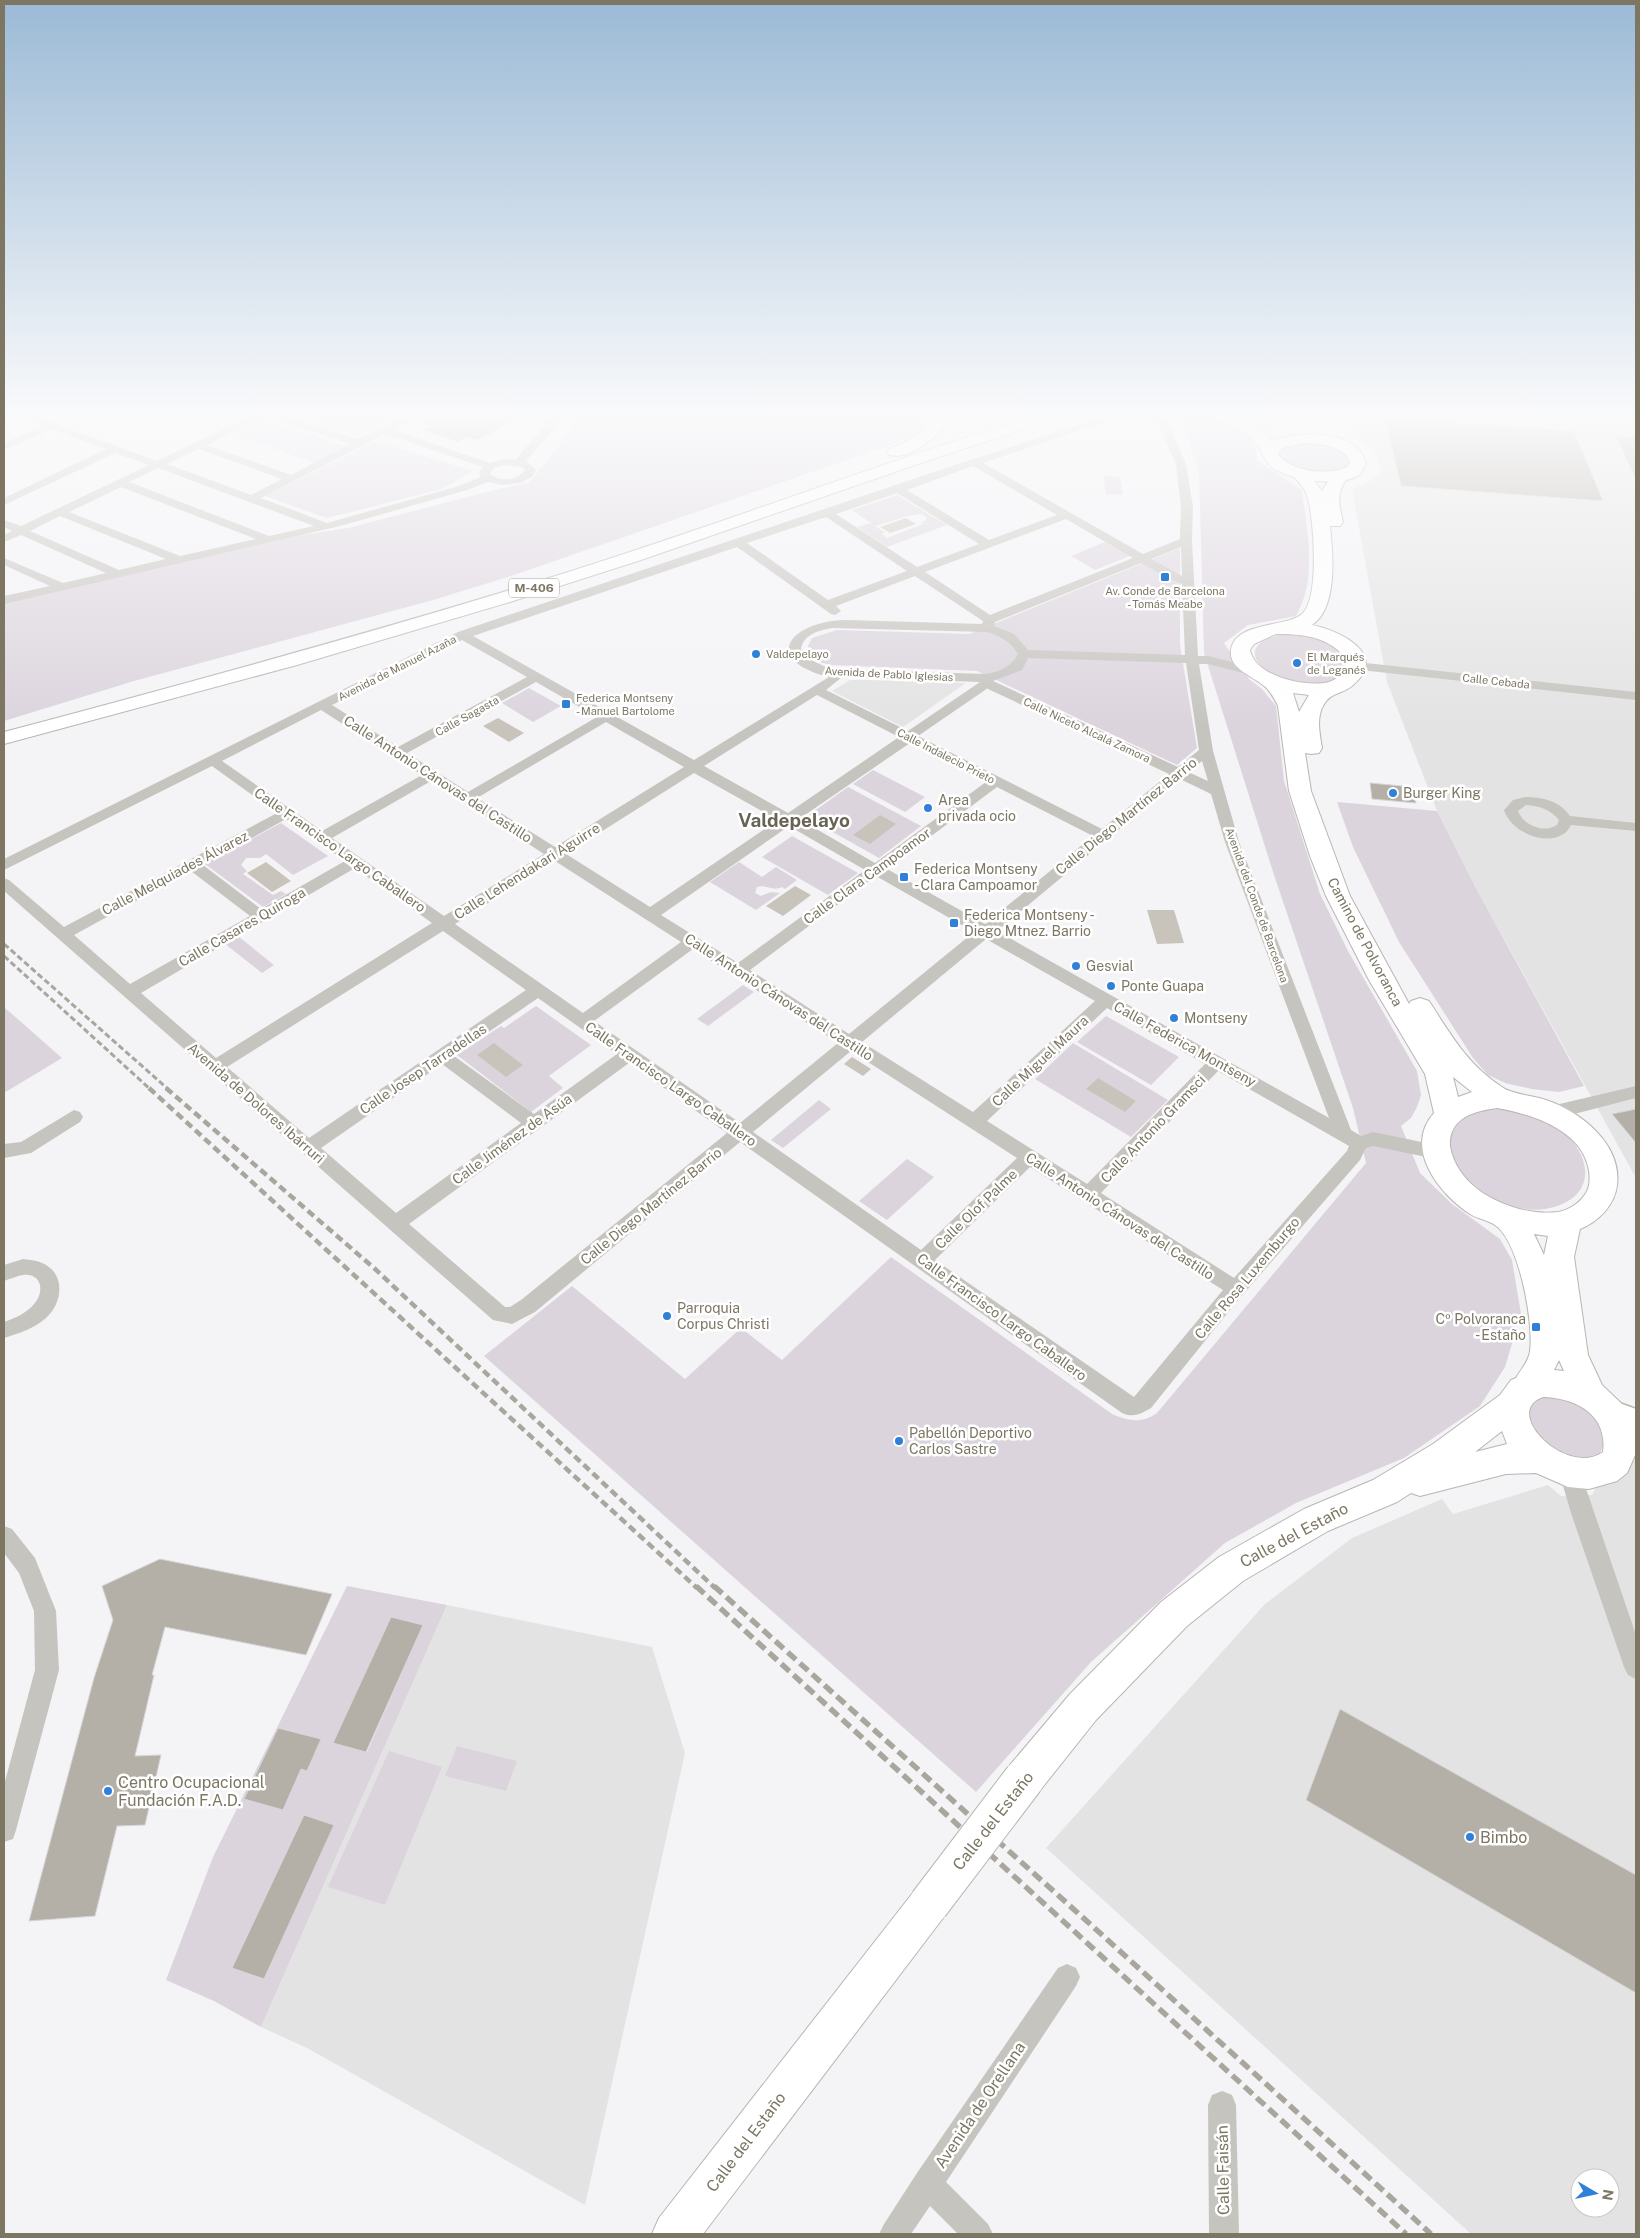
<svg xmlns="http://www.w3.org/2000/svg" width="1640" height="2238" font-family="'Public Sans',sans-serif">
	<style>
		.built { fill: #e4e3e4; fill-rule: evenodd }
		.green { fill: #dcd4dd; fill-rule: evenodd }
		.water { fill: #c9c4bb }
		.building { fill: #b4b0a7; stroke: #d6d5d7 }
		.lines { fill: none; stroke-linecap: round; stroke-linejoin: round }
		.secondary-casing { stroke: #b9b7af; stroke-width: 3 }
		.primary-casing { stroke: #b9b6b0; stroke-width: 2 }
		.trunk-casing { stroke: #b7b5b0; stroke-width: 2 }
		.pedestrian { fill: #c6c4bf; fill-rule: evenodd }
		.minor { fill: #c6c4bf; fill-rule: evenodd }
		.secondary { fill: #fff; fill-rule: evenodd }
		.primary { fill: #fff; fill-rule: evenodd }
		.trunk { fill: #fff; fill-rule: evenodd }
		.rail-far2 { stroke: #a9a69d; stroke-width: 3; stroke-dasharray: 6 3; stroke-linecap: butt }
		.rail-far1 { stroke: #a9a69d; stroke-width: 4.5; stroke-dasharray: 8 4.5; stroke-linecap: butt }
		.rail { stroke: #a9a69d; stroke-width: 5.5; stroke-dasharray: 11 5.5; stroke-linecap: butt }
		.primary-bridge-casing { stroke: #b9b6b0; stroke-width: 42; stroke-linecap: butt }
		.primary-bridge { stroke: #fff; stroke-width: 40 }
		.poi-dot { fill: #307fd9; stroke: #fff; stroke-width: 2 }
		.labels { text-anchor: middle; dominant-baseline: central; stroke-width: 5; stroke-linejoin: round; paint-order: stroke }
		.far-poi-label { font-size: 11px; fill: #7c7663; stroke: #fff; text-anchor: start }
		.far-street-label { font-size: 11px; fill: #7c7663; stroke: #fff }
		.shield { fill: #fff; stroke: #a39f92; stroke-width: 1 }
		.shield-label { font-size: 12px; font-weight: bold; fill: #7c7663 }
		.street-label { font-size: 14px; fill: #7c7663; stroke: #fff }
		.poi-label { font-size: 14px; fill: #7c7663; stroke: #fff; text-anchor: start }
		.near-street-label { font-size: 16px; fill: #7c7663; stroke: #fff }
		.near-poi-label { font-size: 16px; fill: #7c7663; stroke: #fff; text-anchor: start }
		.district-label { font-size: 19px; font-weight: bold; fill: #686354; stroke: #fff }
	</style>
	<rect width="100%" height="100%" fill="#f4f3f6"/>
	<!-- built -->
	<path class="built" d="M1366,414H1636V1178L1476,888L1437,811L1387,682L1352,489L1369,482L1381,472L1376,452L1351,435Z
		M850,680H867L966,683L903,727L832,691Z
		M1636,1459V2234H1471L1046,1848L1265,1604L1352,1538L1442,1499L1453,1514L1548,1485L1561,1496L1592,1495L1597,1485ZM1580,2178H1610V2208H1580Z
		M447,1605L652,1647L685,1753L585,2205L309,2049L261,2027Z"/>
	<!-- green -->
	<path class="green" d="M290,414H380L395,419L358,437Z
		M578,414L931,415L920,430L896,443L514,575L433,600L134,681L4,721V602L297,536L348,528L498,489L529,483L571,430Z
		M1159,414H1203L1248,435L1255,447L1258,461L1302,490C1307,532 1318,577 1296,616L1248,625L1224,643L1249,679L1262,689L1276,706L1284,781L1320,894L1348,951L1417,1071L1421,1095L1417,1107L1411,1118L1401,1126L1420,1173L1452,1204L1500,1239L1512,1260L1521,1314L1505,1367L1480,1406L1404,1458L1296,1503L1225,1543L1091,1662L976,1792L484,1356L572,1286L685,1379L741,1328L782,1360L891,1257L1112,1414C1128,1421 1142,1424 1157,1413L1366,1163L1353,1108L1274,875L1204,653L1199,469L1181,424Z
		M264,419L345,446L315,463L233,434Z
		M376,441L473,471L442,489L327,518L265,496Z
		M1298,442C1319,443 1335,444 1350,460C1347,478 1306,473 1292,468C1288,466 1284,461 1280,458L1279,453L1282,448Z
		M1103,476L1120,477L1123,495L1106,494Z
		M897,495L947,525L887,547L857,527L871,523L852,510ZM920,514L927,517L926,520L921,522L923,524L887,538L882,534L885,532L875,526L908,516Z
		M1105,542L1130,556L1095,570L1071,556Z
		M1180,548V645L1197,748L1177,765L977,671L830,665L819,662L808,653V646L812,638L837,630L969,634Z
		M1285,634C1308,635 1330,639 1346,657V673C1302,710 1206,648 1285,634Z
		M529,688L561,706L533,722L502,703Z
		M873,770L925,797L905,812L853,784Z
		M848,787L921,826L879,858L806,817Z
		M1337,802L1437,811L1476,888L1584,1086L1559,1092L1532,1089L1505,1083L1488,1075L1473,1058L1399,942L1353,847Z
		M281,823L328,856L293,875L266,854L260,858H246L241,865L247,871L243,874L273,895L281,891L286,894L263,907L205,864Z
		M792,836L858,873L828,895L762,857Z
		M739,862L762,877L776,867L797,880L785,889L782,887C772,892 767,884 757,887L755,893L761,896L771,892L780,893L756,910L710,882Z
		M238,936L274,965L262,973L225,944Z
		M743,985L754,992L708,1026L697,1019Z
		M536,1006L591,1045L549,1076L563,1088L531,1112L457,1055L501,1026L504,1028Z
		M4,1007L62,1058L4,1093Z
		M1106,1016L1179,1057L1151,1085L1077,1042Z
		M1073,1043L1168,1100L1131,1137L1035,1079Z
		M819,1100L831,1109L783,1148L771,1140Z
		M1490,1109C1510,1109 1530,1114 1548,1123C1592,1144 1604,1199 1545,1209C1486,1219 1398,1129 1490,1109Z
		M907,1159L934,1177L887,1220L859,1201Z
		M1545,1396L1569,1398L1592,1412L1604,1433V1444L1600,1453L1591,1459L1567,1460L1527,1426C1529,1410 1529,1402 1545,1396Z
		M347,1586L447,1605L261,2027L214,2001L166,1980L213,1857ZM391,1617L423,1625L367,1752L334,1743ZM278,1728L316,1738L306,1771L301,1769L283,1810L245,1799ZM304,1815L333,1825L263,1979L232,1968Z
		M457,1746L517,1761L506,1791L445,1776Z
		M389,1751L442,1767L385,1905L328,1887Z"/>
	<!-- water -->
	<path class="water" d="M906,518L916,524L890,533L880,527Z
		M498,718L524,733L509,742L483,726Z
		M880,815L896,824L870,844L853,835Z
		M266,862L291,881L272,892L247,873Z
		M795,886L811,895L783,916L766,906Z
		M1147,910H1174L1184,943L1157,944Z
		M494,1043L523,1065L506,1077L477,1055Z
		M852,1057L871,1069L863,1076L844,1064Z
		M1098,1078L1136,1101L1125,1112L1086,1089Z"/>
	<!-- building -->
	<path class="building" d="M440,414H487L493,416L496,414H525L478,440L467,437L458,442L423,430L432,426L423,423Z
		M1385,418L1574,431L1603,501L1401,486Z
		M1616,436L1636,437V480Z
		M1370,783L1413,787L1416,803L1372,799Z
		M1636,1109V1143L1612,1114Z
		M160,1559L332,1594L306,1655L165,1627L152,1675H154L135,1756L161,1755L145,1825L117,1826L95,1916L29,1921L94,1678L113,1620L102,1586Z
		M391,1617L423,1625L366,1752L333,1743Z
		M1340,1709L1636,1875V1993L1306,1800Z
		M278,1728L321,1739L307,1771L301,1769L283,1810L244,1799Z
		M304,1815L334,1825L264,1979L232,1968Z"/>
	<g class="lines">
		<!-- secondary casing -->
		<g class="secondary-casing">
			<path id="secondary" d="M1611,1400L1636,1409V1435L1601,1422L1596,1413L1601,1404Z"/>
		</g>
		<!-- primary casing -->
		<g class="primary-casing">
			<path id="primary" d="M1300,469L1306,470L1322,491L1335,471H1347L1349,475C1336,494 1338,500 1343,522L1340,526H1330C1333,554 1338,608 1312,625C1338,630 1390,654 1353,685C1342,695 1331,691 1323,706C1316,719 1320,735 1322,748L1319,753L1311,754L1305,753L1311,791L1350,896L1409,1004L1411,1001L1420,998L1429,1001C1451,1035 1467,1064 1502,1087C1511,1094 1535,1096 1546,1100C1581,1112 1622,1144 1617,1185C1615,1205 1598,1222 1580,1229L1574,1257L1588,1355L1602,1385L1622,1404L1636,1436V1453L1627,1473L1617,1481L1589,1489L1568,1487L1536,1473L1506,1474L1420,1496L1411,1493L1397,1502L1328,1531L1243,1581L1187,1626L1096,1720L1038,1793L1024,1798L1010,1793L1005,1779L1010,1765L1070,1694L1161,1602L1219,1557L1304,1509L1373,1480L1433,1444L1500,1395L1511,1380L1516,1378C1521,1369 1529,1361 1530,1351C1534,1323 1519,1241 1495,1225C1488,1220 1478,1219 1470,1214C1439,1194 1403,1148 1434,1113L1425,1074L1369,980L1326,896L1310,856L1289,791L1278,706C1274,698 1270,690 1263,685C1252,676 1228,668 1231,650C1235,621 1285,628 1302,614C1320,599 1314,517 1307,495C1304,487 1297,481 1292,474L1294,470ZM1276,634C1302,634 1326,636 1344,656L1345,670C1340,675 1336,680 1329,682C1307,688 1255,677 1250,650L1254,644ZM1293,693L1309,695L1299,712ZM1453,1077L1472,1092L1458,1097ZM1497,1108C1531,1114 1583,1130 1589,1171C1590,1178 1590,1187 1586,1193C1580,1203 1569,1210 1558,1212C1516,1217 1457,1191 1450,1146C1449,1136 1453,1126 1461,1120C1471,1112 1485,1110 1497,1108ZM1534,1234L1548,1236L1544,1255ZM1559,1360L1564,1371L1554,1370ZM1543,1397C1575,1398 1608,1414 1603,1452C1567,1478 1500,1412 1543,1397ZM1502,1431L1507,1444L1475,1452Z
				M929,1884L943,1890L949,1904L943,1918L703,2234H652L659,2218L915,1890Z"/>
		</g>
		<!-- trunk casing -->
		<g class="trunk-casing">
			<path id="trunk" d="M936,414H952C944,433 911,461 889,455L887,452L889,449C907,441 928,433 936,414Z
				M1040,414H1065L1063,417L941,456L641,560L510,602L297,665L4,744V732C192,682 379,631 565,573C724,523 880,463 1040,414Z
				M1211,414L1278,416L1331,414L1329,417C1303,424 1279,428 1252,424L1264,431L1272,441C1299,431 1356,428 1366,463C1365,466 1363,470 1361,473C1345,489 1289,480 1273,468C1264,462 1262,450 1256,442C1246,430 1228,424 1213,417ZM1304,443C1320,444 1345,445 1350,463L1347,467C1330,476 1288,472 1278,453L1283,448Z"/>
		</g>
		<!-- pedestrian -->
		<path class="pedestrian" d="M410,414H419L408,422H402V418Z"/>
		<!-- minor -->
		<path class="minor" d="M14,414H29L157,461L254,414H279L358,439L405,417L410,420L409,422L393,430L490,463L504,459L515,460L543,428L552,414H562L551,432L526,461L536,470L532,477L520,483L502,485L488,482L467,490L344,525L4,604V596L50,586L4,565V558L63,583L106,573L21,535L4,542V535L12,531L4,527V520L21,526L149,465L115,453L4,505V498L106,449L52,429L4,450V443L42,426ZM266,416L350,444L291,475L207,445ZM385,434L483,467L479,472L481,477L459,486L327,523L261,498ZM199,449L282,479L251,495L167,464ZM504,465L522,467L525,470C516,481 501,482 490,474L494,468ZM158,468L314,526L269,536L129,482ZM121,487L256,539L180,556L69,512ZM60,516L166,559L119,570L30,531Z
			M1114,414H1129L983,463L1143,554L1180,539L1181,507L1176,464L1158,423L1144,414L1163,415L1168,422L1186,464L1193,507L1192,541L1198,656H1208L1256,668L1257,671L1251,675L1208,664H1199L1213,751L1239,842L1351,1130L1361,1136L1373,1132L1436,1145L1442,1147L1445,1152L1442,1157L1436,1159L1373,1146L1366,1148L1360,1160L1233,1306L1151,1408C1141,1414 1133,1418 1122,1413L740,1142L535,1312L512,1324L493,1320L4,891V878L9,880L64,927L277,813L212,766L4,870V859L458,632L970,460ZM973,466L1057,515L989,540L907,490ZM897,493L979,544L917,567L836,514ZM826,517L907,571L828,600L747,543ZM1066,519L1133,558L990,615L925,572ZM737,547L831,614L835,615L841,611L836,606L915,576L983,621L982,624L846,620C791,621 759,659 829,677L694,760L473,636ZM1181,547L1182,576L1151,559ZM1141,563L1166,577L1182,584L1185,655L1028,650L1014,634L994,626L995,622ZM832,628L987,632C1000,636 1011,642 1018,654C1011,667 1001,671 987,674L830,669L807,658L801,649C803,635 819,630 832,628ZM462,640L527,677L398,747L332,705ZM1028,658L1186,663L1199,750L1178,767L993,681L1022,670ZM842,677L980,682L908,731L826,690ZM536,682L597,717L468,792L407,753ZM988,688V689L1169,774L1102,829L918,736ZM817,695L899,737L788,813L704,766ZM321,710L422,775L322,831L222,761ZM606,722L684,767L555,847L477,798ZM910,743L986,782L875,863L799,819ZM1202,761L1208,781L1188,772ZM694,773L778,820L650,907L566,854ZM1180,779L1211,794L1225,842L1329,1118L997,931ZM431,781L544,854L444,916L332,838ZM997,787L1093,836L985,924L887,869ZM286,819L345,861L261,909L203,865ZM789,826L865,870L738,963L661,915ZM555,861L681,942L583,1013L455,924ZM355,868L432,923L216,1058L141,993ZM191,871L250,916L130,984L74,935ZM876,876L974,932L849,1034L750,970ZM443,931L526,990L309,1138L227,1067ZM986,939L1095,1001L973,1112L862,1042ZM693,949L838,1043L740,1123L594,1021ZM538,998L617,1054L534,1114L454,1056ZM1107,1008L1205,1064L1087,1184L987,1121ZM851,1051L1017,1158L921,1250L753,1132ZM629,1063L727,1133L521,1300L510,1307H505L409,1224ZM442,1064L521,1123L396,1213L321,1148ZM1218,1071L1349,1146L1347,1151L1234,1278L1101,1193ZM1030,1167L1223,1290L1134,1397L935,1260Z
			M1356,662L1636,692V700L1351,669L1350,666Z
			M1525,797C1543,797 1560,801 1570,816L1636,823V831L1571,825C1559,851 1512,836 1504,810L1513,800ZM1526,805C1539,806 1550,809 1559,820L1557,825C1544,834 1523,825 1518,811Z
			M1636,1086V1098L1551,1120L1545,1118L1542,1113L1545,1108L1551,1106Z
			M74,1110L80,1112L83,1117L80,1122L31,1153L4,1158V1144L21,1142Z
			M23,1259C29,1260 36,1260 42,1263C66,1273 63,1303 46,1318C34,1329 19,1333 4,1338V1322C15,1318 27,1313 34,1304C45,1292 42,1273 23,1275C17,1276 10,1279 4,1281V1265Z
			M1570,1462L1578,1465L1636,1635V1679L1628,1675L1624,1667L1571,1513L1559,1472L1562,1465Z
			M4,1526L12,1529L35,1558L56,1611L59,1670L16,1830L13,1839L4,1842V1785L35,1670L34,1611L19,1573L4,1553Z
			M1067,1964L1076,1968L1080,1977L1076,1986L946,2182L988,2224L993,2234H958L930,2206L911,2234H879L884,2224L917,2173L1058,1968Z
			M1222,2091L1232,2095L1236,2105L1239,2234H1209L1208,2105L1212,2095Z"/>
		<!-- secondary -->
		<use href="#secondary" class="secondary"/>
		<!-- primary -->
		<use href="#primary" class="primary"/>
		<!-- trunk -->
		<use href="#trunk" class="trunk"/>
		<!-- rail-far2 -->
		<path class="rail-far2" d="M4,944L168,1089
			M4,956L150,1089"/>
		<!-- rail-far1 -->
		<path class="rail-far1" d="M149,1088L697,1588
			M166,1088L374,1268L715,1588"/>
		<!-- rail -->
		<path class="rail" d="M696,1586L1406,2234
			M714,1586L1089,1923L1431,2234"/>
		<!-- primary-bridge casing -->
		<g class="primary-bridge-casing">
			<path id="primary-bridge" d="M929,1904L1024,1779"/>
		</g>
		<!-- primary-bridge -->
		<use href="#primary-bridge" class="primary-bridge"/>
	</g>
	<!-- sky -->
	<linearGradient id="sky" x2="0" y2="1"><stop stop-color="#9bbad6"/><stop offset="0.57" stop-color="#fafafb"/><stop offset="1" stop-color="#fafafb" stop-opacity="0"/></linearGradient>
	<rect width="1640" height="727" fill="url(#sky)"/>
	<!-- markers -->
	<g class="poi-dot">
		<rect x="1160" y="572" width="10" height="10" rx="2.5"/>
		<circle cx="756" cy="654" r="5"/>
		<circle cx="1297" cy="663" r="5"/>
		<rect x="561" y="699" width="10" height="10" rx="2.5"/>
		<circle cx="1393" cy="793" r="5"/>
		<circle cx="928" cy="808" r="5"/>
		<rect x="899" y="872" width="10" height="10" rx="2.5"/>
		<rect x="949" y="918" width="10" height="10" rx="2.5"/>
		<circle cx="1076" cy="966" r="5"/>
		<circle cx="1111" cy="986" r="5"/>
		<circle cx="1174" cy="1018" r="5"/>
		<circle cx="667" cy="1316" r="5"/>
		<rect x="1531" y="1322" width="10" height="10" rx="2.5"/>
		<circle cx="899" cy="1441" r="5"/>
		<circle cx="108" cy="1791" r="5"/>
		<circle cx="1470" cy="1837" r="5"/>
	</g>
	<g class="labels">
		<!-- far-poi labels -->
		<g class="far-poi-label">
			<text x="1165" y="591" text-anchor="middle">Av. Conde de Barcelona<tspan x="1165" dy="13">- Tomás Meabe</tspan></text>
			<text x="766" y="654">Valdepelayo</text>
			<text x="1307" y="657">El Marqués<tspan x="1307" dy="13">de Leganés</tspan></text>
			<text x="576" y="698">Federica Montseny<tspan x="576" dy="13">- Manuel Bartolome</tspan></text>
		</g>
		<!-- far-street labels -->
		<g class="far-street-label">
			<text transform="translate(397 668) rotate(-27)">Avenida de Manuel Azaña</text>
			<text transform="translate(889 674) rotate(3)">Avenida de Pablo Iglesias</text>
			<text transform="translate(1496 681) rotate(6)">Calle Cebada</text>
			<text transform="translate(467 716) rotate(-29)">Calle Sagasta</text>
			<text transform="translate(1087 730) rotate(25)">Calle Niceto Alcalá Zamora</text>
			<text transform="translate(946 756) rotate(27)">Calle Indalecio Prieto</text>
			<text transform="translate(1257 905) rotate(70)">Avenida del Conde de Barcelona</text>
		</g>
		<!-- shield labels -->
		<rect class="shield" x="509" y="578.5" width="50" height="19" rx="4"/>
		<g class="shield-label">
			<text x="534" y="588">M-406</text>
		</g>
		<!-- street labels -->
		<g class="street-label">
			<text transform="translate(438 779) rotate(33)">Calle Antonio Cánovas del Castillo</text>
			<text transform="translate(1126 816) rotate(-39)">Calle Diego Martínez Barrio</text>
			<text transform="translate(340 850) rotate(35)">Calle Francisco Largo Caballero</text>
			<text transform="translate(527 871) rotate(-32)">Calle Lehendakari Aguirre</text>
			<text transform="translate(175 873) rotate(-28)">Calle Melquiades Álvarez</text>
			<text transform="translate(867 876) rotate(-36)">Calle Clara Campoamor</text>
			<text transform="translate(242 927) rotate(-30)">Calle Casares Quiroga</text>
			<text transform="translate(1365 942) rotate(62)">Camino de Polvoranca</text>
			<text transform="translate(779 997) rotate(33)">Calle Antonio Cánovas del Castillo</text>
			<text transform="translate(1185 1044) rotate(29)">Calle Federica Montseny</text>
			<text transform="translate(1040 1061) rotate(-43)">Calle Miguel Maura</text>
			<text transform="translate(423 1069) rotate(-34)">Calle Josep Tarradellas</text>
			<text transform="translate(671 1084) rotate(35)">Calle Francisco Largo Caballero</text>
			<text transform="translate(256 1103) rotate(41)">Avenida de Dolores Ibárruri</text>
			<text transform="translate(1153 1129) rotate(-46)">Calle Antonio Gramsci</text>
			<text transform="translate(512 1139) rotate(-36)">Calle Jiménez de Asúa</text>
			<text transform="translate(651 1206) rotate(-39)">Calle Diego Martínez Barrio</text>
			<text transform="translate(976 1209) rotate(-44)">Calle Olof Palme</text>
			<text transform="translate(1120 1216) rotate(33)">Calle Antonio Cánovas del Castillo</text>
			<text transform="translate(1247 1278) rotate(-50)">Calle Rosa Luxemburgo</text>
			<text transform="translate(1002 1317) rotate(36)">Calle Francisco Largo Caballero</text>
		</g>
		<!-- poi labels -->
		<g class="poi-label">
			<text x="1403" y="793">Burger King</text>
			<text x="938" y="800">Area<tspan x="938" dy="16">privada ocio</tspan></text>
			<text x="914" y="869">Federica Montseny<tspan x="914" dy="16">- Clara Campoamor</tspan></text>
			<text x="964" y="915">Federica Montseny -<tspan x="964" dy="16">Diego Mtnez. Barrio</tspan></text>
			<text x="1086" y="966">Gesvial</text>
			<text x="1121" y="986">Ponte Guapa</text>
			<text x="1184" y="1018">Montseny</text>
			<text x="677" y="1308">Parroquia<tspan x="677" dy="16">Corpus Christi</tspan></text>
			<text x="1526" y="1319" text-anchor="end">Cº Polvoranca<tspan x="1526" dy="16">- Estaño</tspan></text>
			<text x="909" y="1433">Pabellón Deportivo<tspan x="909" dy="16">Carlos Sastre</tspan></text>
		</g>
		<!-- near-street labels -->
		<g class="near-street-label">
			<text transform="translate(1294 1535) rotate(-28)">Calle del Estaño</text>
			<text transform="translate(993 1821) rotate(-52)">Calle del Estaño</text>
			<text transform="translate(980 2105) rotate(-56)">Avenida de Orellana</text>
			<text transform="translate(746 2142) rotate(-53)">Calle del Estaño</text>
			<text transform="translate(1223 2170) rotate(-91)">Calle Faisán</text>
		</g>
		<!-- near-poi labels -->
		<g class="near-poi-label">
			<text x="118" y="1782">Centro Ocupacional<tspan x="118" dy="18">Fundación F.A.D.</tspan></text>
			<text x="1480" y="1837">Bimbo</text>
		</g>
		<!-- district labels -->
		<g class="district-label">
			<text x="794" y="820">Valdepelayo</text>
		</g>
	</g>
	<!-- border -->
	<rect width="1640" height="2238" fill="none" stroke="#7c7663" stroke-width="10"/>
	<!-- north arrow -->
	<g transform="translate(1595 2193) rotate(99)"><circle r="24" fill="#ffffff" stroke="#cbc8c1"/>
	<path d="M0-4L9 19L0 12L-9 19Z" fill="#307fd9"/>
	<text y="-8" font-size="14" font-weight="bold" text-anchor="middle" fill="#7c7663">N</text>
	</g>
</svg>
